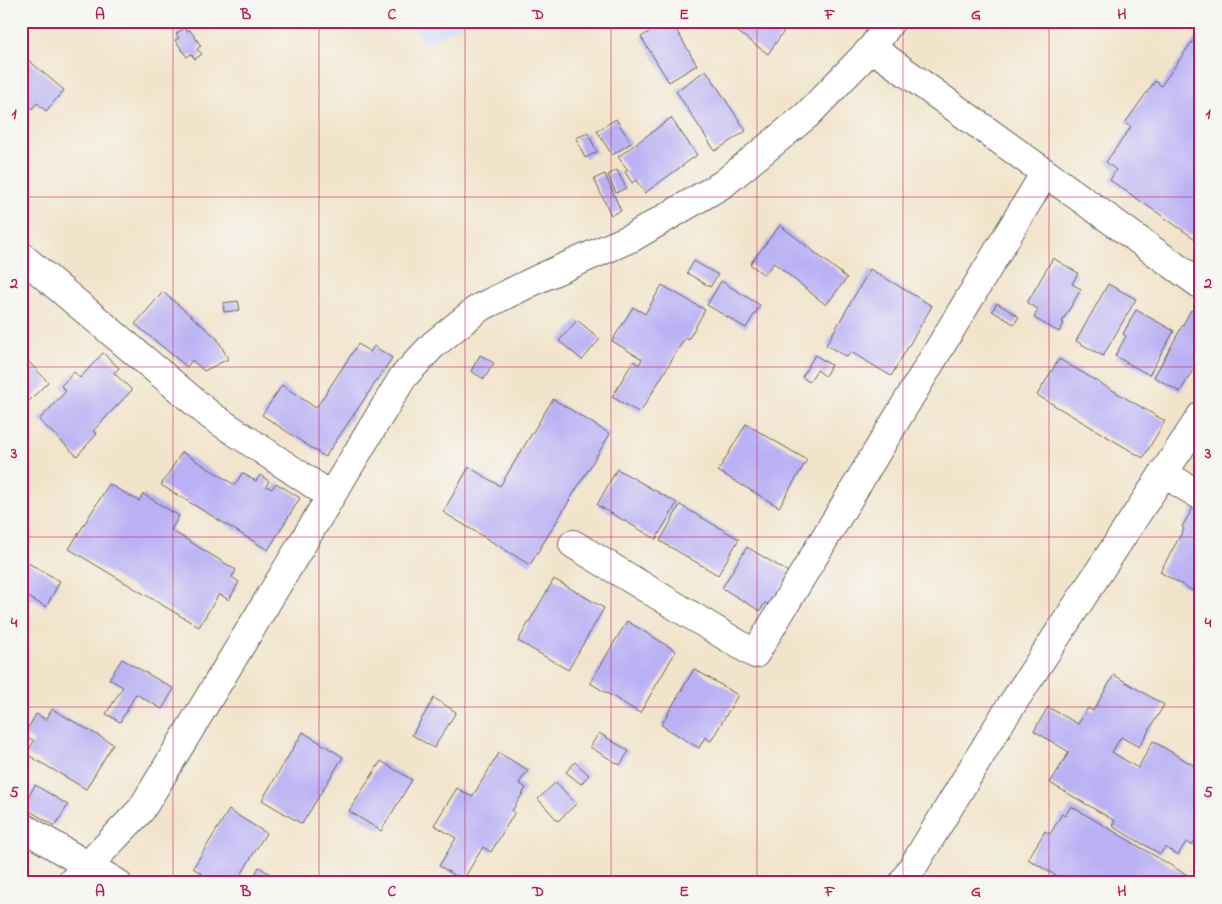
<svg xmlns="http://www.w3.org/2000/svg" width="1222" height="904" font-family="'Indie Flower',sans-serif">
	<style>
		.built { fill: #cedbfa }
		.building { fill: #bab1f4 }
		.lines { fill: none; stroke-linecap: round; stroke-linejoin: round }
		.minor-casing { stroke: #676259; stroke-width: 30 }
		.tertiary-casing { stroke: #676259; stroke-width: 30 }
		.path { stroke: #676259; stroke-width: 3; stroke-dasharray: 1 4; stroke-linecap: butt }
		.minor { stroke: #fff; stroke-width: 28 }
		.tertiary { stroke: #fff; stroke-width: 28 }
		.grid { fill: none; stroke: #c2185b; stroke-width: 1; stroke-opacity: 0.55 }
		.neatline { fill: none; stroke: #c2185b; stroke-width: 2 }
		.grid-label { font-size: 16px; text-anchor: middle; font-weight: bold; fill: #c2185b }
	</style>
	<rect width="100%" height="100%" fill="#f6f6f2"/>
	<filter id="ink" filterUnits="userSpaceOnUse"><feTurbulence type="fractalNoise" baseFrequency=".02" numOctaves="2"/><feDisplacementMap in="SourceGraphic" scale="10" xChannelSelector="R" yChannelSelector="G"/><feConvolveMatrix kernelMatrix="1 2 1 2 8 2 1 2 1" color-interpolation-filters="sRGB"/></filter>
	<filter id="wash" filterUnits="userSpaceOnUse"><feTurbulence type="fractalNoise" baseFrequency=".0096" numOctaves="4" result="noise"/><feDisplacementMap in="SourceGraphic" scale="20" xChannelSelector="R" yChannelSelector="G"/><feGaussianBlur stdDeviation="1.12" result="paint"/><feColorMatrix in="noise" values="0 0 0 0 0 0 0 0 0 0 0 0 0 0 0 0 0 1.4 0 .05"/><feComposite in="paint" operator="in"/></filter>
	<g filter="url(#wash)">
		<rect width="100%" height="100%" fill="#f2e4cb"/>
		<!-- built -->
		<path class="built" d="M411,21H470L423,45Z"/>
		<g id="blocks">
			<!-- building -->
			<path class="building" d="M667,21H671L697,65L669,82L641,37Z
				M723,21H770L784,31L768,54Z
				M184,28L187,31L190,30L201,46L197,49L202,54L195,59L191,54L187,57L175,40L179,38L176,34Z
				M1201,29V243L1110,180L1116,170L1106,162L1131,127L1125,123L1155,81L1161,86Z
				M28,60L64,90L46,111L37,103L21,121V68Z
				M706,70L746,131L715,151L676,91Z
				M671,118L697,155L645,193L636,180L632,183L625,172L628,170L618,157Z
				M616,119L631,143L612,155L597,131Z
				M588,133L597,152L585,158L576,138Z
				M617,170L626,188L616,193L608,175Z
				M605,174L621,211L611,215L594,179Z
				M21,202L28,208L21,215Z
				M780,225L847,278L826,305L774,263L764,275L750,264Z
				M1053,258L1078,273L1072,284L1081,289L1062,322L1064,323L1059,332L1034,318L1038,309L1027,303Z
				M694,261L718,275L710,287L687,273Z
				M870,269L932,306L891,376L851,352L847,357L826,345Z
				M21,273L30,281L21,290Z
				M721,281L760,305L746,328L707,305Z
				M1108,284L1136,299L1103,356L1076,341Z
				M662,285L705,310L688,340L685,338L640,413L612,397L633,361L639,365L642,359L612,341L633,307L645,314Z
				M163,292L217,338L228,359L204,371L192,360L187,367L135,324Z
				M238,301L240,310L224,312L223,303Z
				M997,303L1019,317L1014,324L992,311Z
				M1136,310L1174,331L1149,375L1115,356L1126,336L1123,334Z
				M1191,310L1201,316V356L1180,392L1154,377Z
				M577,320L600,339L582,360L559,341Z
				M358,344L370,352L374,346L392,358L325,457L262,415L282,385L316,408Z
				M103,353L119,368L114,373L132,390L93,431L97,434L77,456L39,420L66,391L61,386L74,372L80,378Z
				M480,355L494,363L484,379L471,371Z
				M815,355L831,365L825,376L817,370L809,382L802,377Z
				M26,359L48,382L21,409V364Z
				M1059,359L1165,421L1143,458L1037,395Z
				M553,399L610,434L530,565L443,512L469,467L500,486Z
				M746,424L807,460L779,507L718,471Z
				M182,452L235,485L242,473L256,481L260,475L269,481L266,486L272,489L276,483L300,498L268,550L161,485Z
				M617,469L677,503L656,539L597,505Z
				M109,484L139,501L143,494L179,516L171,530L236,570L232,577L239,582L229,600L219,594L199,627L69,549Z
				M680,505L739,539L718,575L660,541Z
				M1194,506L1201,510V577L1193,591L1160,572L1184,529L1182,527Z
				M747,547L790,573L770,605L765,603L760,611L722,588Z
				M21,559L60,581L46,607L21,593Z
				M554,579L604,608L568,670L518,641Z
				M627,621L676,651L640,713L590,683Z
				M122,659L174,689L162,709L136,694L120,722L106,714L123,687L109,679Z
				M694,669L738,695L711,741L705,737L699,748L661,725Z
				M1114,675L1164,705L1139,747L1121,737L1112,752L1138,768L1153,741L1201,770V830L1192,845L1186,842L1178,855L1165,847L1160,854L1112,826L1115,821L1050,783L1069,752L1034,731L1048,707L1078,724L1088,708L1093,711Z
				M434,698L456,712L434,748L412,735Z
				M52,709L113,744L86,789L26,754L34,741L24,735L36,714L46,720Z
				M303,732L343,757L302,824L262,800Z
				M599,733L629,751L620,765L590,747Z
				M499,753L528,770L519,783L526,788L512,811L515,812L491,852L483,847L463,880L439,866L456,838L434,825L457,788L472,797Z
				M381,761L412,780L381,831L349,811Z
				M575,762L589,775L581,784L566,772Z
				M556,782L576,804L558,821L538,799Z
				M35,785L68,805L55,826L23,807Z
				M1071,806L1187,875L1182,883H1068L1028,859L1045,831L1050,834L1062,814L1065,816Z
				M229,810L266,833L236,883H217L193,868Z
				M259,867L285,883H250Z"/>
		</g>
	</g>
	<g filter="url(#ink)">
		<use href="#blocks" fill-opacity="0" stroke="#676259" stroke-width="1"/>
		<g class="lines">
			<!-- minor casing -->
			<g class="minor-casing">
				<path id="minor" d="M872,48L1201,285
					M21,256L210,415L331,496
					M1163,473L1201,496
					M573,544L755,654L1045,173
					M21,826L117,883
					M71,883L141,810L403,377L433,345L479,308L540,278L633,237L723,184L807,115L872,48L891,21"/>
			</g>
			<!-- tertiary casing -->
			<g class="tertiary-casing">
				<path id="tertiary" d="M903,883L1003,718L1201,416"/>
			</g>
			<!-- path -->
			<path class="path" d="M174,21L176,25"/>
			<!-- minor -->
			<use href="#minor" class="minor"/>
			<!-- tertiary -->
			<use href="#tertiary" class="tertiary"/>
		</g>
	</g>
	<!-- grid -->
	<path class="grid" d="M173,21V883M319,21V883M465,21V883M611,21V883M757,21V883M903,21V883M1049,21V883M21,197H1201M21,367H1201M21,537H1201M21,707H1201"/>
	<!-- margin -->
	<rect width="1222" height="904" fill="none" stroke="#f6f6f2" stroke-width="55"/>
	<rect x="28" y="28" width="1166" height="848" class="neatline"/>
	<g class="grid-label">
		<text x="100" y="19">A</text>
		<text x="246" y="19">B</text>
		<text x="392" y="19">C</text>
		<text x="538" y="19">D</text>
		<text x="684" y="19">E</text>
		<text x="830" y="19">F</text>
		<text x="976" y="19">G</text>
		<text x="1122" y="19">H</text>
		<text x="14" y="118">1</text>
		<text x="1208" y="118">1</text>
		<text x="14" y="288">2</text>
		<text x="1208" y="288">2</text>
		<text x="14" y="458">3</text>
		<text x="1208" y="458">3</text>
		<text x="14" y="627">4</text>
		<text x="1208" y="627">4</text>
		<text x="14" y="797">5</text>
		<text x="1208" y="797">5</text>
		<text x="100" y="896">A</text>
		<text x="246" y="896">B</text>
		<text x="392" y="896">C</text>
		<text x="538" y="896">D</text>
		<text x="684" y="896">E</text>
		<text x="830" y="896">F</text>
		<text x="976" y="896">G</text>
		<text x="1122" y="896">H</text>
	</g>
</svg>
